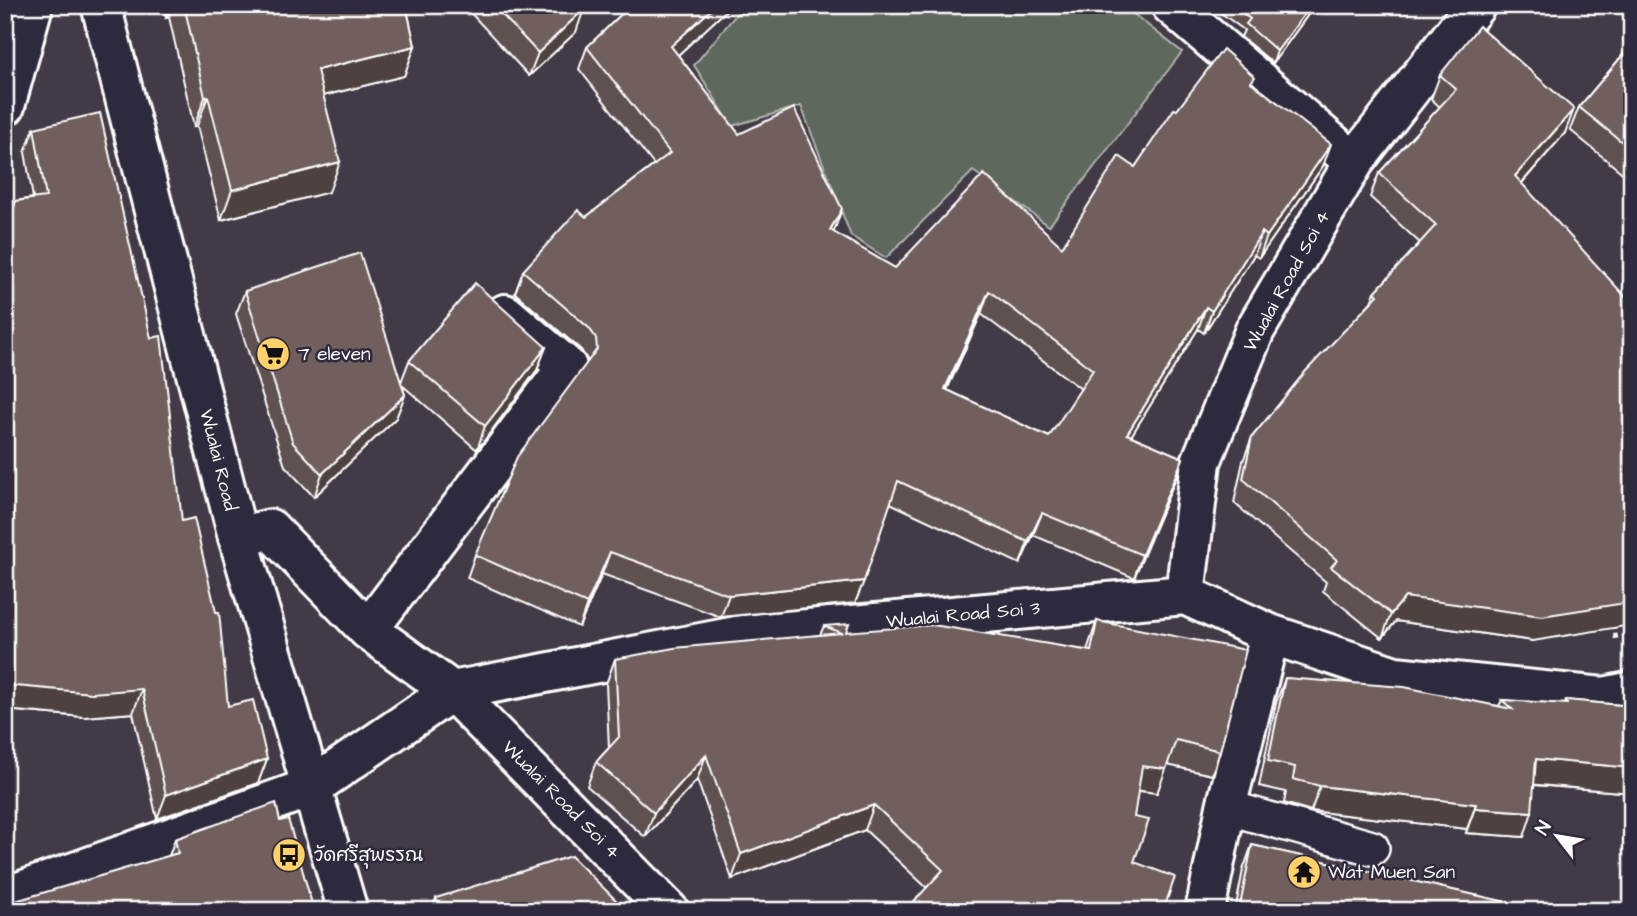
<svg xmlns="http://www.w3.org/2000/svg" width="1637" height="916" font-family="'Architects Daughter','Playpen Sans Thai',sans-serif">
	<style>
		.green { fill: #5f685c; stroke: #afb4ae; stroke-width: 2 }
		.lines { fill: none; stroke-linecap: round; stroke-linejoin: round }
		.service-casing { stroke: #fff; stroke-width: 38 }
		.minor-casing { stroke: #fff; stroke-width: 44 }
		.tertiary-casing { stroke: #fff; stroke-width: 44 }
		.path { stroke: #fff; stroke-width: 4.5; stroke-dasharray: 5 5; stroke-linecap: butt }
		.service { stroke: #2f2a3d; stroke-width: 33 }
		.minor { stroke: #2f2a3d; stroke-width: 38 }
		.tertiary { stroke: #2f2a3d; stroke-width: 38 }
		.wall { fill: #5f514f; stroke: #fff; stroke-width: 2; fill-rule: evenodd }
		.shaded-wall { fill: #4e4240; stroke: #fff; stroke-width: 2 }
		.building { fill: #6f5e5c; stroke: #fff; stroke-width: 2; fill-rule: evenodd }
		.labels { text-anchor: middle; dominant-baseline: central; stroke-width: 5; stroke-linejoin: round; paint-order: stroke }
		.street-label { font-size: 19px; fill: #fff; stroke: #2f2a3d }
		.poi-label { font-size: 19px; fill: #fff; stroke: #2f2a3d; text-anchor: start }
	</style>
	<rect width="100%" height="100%" fill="#423a46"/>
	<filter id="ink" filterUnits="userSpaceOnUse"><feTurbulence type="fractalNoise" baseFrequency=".0143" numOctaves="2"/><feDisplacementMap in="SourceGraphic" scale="14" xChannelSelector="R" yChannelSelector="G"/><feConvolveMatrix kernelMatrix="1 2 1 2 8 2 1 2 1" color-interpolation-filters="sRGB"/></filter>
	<g filter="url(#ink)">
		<!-- green -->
		<path class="green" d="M744,5H1122L1182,52L1049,226L973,171L886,258L851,236L801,106L732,126L694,65Z"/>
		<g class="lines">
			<!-- service casing -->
			<g class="service-casing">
				<path id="service" d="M1226,807L1372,848"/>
			</g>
			<!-- minor casing -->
			<g class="minor-casing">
				<path id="minor" d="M1171,5L1354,162
					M5,106L32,9
					M238,537L270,529L368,630L452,691L669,911
					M1185,595L1201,462L1255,330L1354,162L1476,5
					M368,630L567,367L505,314
					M5,897L312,787L452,691L742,635L1185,595L1270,634L1395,676L1603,697L1632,691
					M1205,911L1226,807L1270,634"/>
			</g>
			<!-- tertiary casing -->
			<g class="tertiary-casing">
				<path id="tertiary" d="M101,5L238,537L348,911"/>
			</g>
			<!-- path -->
			<path class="path" d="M1613,624L1617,643"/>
			<!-- service -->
			<use href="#service" class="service"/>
			<!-- minor -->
			<use href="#minor" class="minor"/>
			<!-- tertiary -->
			<use href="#tertiary" class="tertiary"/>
		</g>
		<!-- wall -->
		<path class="wall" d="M163,5H406L415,46L404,76L323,96L329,192L221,220L197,126L194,127L169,17L166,18Z
			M467,5H581L576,32L529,76L466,8Z
			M631,5H732L678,55L739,134L833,232L895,268L1062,247L1135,167L1177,110L1253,83L1323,166L1259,258L1254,255L1204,333L1198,329L1131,436L1183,458L1175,480L1134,578L1033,535L1020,564L890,503L855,603L721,617L602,574L579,627L467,578L475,555L588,361L581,350L515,293L523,271L586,217L654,165L579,69L587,47ZM981,314L1081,389L1049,437L947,390Z
			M1210,5H1315L1273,63L1241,37L1244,30Z
			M1632,5V22L1627,18Z
			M1632,44V181L1570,130L1579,107Z
			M1440,75L1565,133L1522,183L1533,641L1396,621L1382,638L1323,591L1326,582L1234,503L1243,461L1252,437L1371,302L1375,292L1420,243L1370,197L1379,173L1440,107L1431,99Z
			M34,128L182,521L228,706L267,759L258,783L157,819L133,713L84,717L5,710V231L16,201L33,198L25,152Z
			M245,291L401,382L409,361L546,347L537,370L477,450L402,385L405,395L396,418L314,497L285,466L236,314Z
			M1097,621L1220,751L1212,775L1167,765L1157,793L1138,791L927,888L865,830L732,879L697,780L645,837L587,786L596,762L609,748L606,684L615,659L820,635L824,626L846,632L1087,650Z
			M1285,678L1499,706L1502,700L1565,704L1566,700L1632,706V793L1534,785L1524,837L1466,833L1467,829L1311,811L1284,803L1286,792L1259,786L1276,703Z
			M280,821L169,856L175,839Z
			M1252,845L1546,911H1235L1243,870Z
			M436,898L627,911H432Z"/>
		<!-- shaded-wall -->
		<path class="shaded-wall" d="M171,5H173L169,17L166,18Z
			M716,5H732L663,69L671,46Z
			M1311,5H1315L1273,63L1277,51Z
			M584,9L576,32L529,76L538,53Z
			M415,46L404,76L306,100L317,70Z
			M208,96L197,126L194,127L205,97Z
			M1574,109L1565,133L1507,200L1515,176Z
			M1331,144L1323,166L1259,258L1267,236Z
			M340,162L329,192L221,220L232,190Z
			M842,209L834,231L821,252L830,230Z
			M1262,232L1254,255L1204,333L1212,311Z
			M989,291L981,314L937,411L945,389Z
			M1206,307L1198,329L1118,457L1127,434Z
			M546,347L537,370L477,450L485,426Z
			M405,395L396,418L314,497L322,474Z
			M1183,458L1175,480L1134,578L1142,555Z
			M1042,513L1033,535L1020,564L1028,542Z
			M610,552L602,574L579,627L587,604Z
			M864,581L855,603L721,617L729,595Z
			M1405,597L1632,602V625L1533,641L1396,621L1382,638L1391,614Z
			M5,685L142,689L133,713L84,717L5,710Z
			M706,755L697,780L645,837L654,813Z
			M267,759L258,783L157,819L166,795Z
			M1536,759L1632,768V793L1527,784Z
			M1142,766L1166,769L1157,793L1133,790Z
			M1320,786L1476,804L1467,829L1311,811Z
			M874,805L865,830L732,879L741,854Z
			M1475,808L1532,812L1524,837L1466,833Z"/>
		<!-- building -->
		<path class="building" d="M184,5H406L415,46L317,70L340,162L232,190L208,96L205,97Z
			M493,5H581L584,9L538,53Z
			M631,5H716L671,46L739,134L794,108L842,209L830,230L895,268L984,174L1062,247L1119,156L1135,167L1174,109L1177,110L1223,49L1255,77L1251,82L1331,144L1267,236L1262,232L1212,311L1206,307L1127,434L1183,458L1142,555L1042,513L1028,542L898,481L864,581L729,595L610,552L587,604L475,555L517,457L597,349L596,338L589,328L523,271L578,210L586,217L670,153L587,47ZM989,291L1093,370L1049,437L945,389Z
			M1232,5H1311L1277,51L1246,24L1250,19Z
			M1479,26L1574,109L1515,176L1632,304V602L1542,616L1405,597L1391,614L1331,567L1337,560L1243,479L1252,437L1305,372L1378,295L1375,292L1436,225L1379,173L1456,89L1440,75Z
			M1632,44V150L1579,107Z
			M100,113L151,338L161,336L182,521L194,518L216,612H219L228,706L253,700L267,759L166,795L142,689L92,693L5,685V236L16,201L46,197L34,128Z
			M360,253L405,395L322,474L293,443L245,291Z
			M475,283L546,347L485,426L409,361Z
			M1097,621L1246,650L1220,751L1176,740L1166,769L1142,766L1134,817L1149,820L1134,862L1175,877L1163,911H905L943,870L874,805L741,854L706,755L654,813L596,762L619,737L615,659L674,648L842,633L824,626L849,624L846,632L933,625L1091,651Z
			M1285,678L1404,687L1512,709L1502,700L1567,704L1566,700L1632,706V768L1536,759L1532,812L1475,808L1476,804L1320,786L1293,779L1295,767L1268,761Z
			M276,803L280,821L288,819L314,911H5V904L178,853L175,839Z
			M1252,845L1546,911H1239Z
			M571,856L627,911H440L436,898Z"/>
	</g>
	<!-- icons -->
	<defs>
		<g id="supermarket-disc" transform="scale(1.75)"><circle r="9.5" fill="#ffd166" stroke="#2f2a3d"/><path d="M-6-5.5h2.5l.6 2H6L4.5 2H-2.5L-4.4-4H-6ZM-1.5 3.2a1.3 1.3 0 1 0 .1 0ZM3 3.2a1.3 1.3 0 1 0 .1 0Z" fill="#111"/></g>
		<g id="bus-disc" transform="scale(1.75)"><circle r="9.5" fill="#ffd166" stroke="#2f2a3d"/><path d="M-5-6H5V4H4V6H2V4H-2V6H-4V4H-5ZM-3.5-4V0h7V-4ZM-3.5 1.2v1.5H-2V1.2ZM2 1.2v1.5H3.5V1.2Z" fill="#111"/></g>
		<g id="temple-disc" transform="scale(1.75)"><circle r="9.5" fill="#ffd166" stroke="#2f2a3d"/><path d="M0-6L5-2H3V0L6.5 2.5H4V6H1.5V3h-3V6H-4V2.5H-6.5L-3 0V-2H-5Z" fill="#111"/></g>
	</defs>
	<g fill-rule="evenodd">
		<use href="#supermarket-disc" x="273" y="354"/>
		<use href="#bus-disc" x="289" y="855"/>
		<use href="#temple-disc" x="1304" y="872"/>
	</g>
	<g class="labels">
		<!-- street labels -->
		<g class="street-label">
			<text transform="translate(1287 281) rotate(-61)">Wualai Road Soi 4</text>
			<text transform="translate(218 460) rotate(76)">Wualai Road</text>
			<text transform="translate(963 615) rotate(-5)">Wualai Road Soi 3</text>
			<text transform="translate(561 800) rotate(45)">Wualai Road Soi 4</text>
		</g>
		<!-- poi labels -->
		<g class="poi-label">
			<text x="298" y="354">7 eleven</text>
			<text x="314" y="855">วัดศรีสุพรรณ</text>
			<text x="1328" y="872">Wat Muen San</text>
		</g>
	</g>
	<!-- margin -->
	<rect width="1637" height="916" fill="none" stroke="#2f2a3d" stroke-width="28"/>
	<rect x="14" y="14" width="1609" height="888" fill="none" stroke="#fff" stroke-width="2.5" filter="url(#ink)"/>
	<!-- north arrow -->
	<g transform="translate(1557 836) rotate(301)" stroke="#2f2a3d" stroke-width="5" paint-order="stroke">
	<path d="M0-5L12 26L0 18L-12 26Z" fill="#ffffff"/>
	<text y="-10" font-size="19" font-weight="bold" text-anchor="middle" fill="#ffffff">N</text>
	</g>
</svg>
